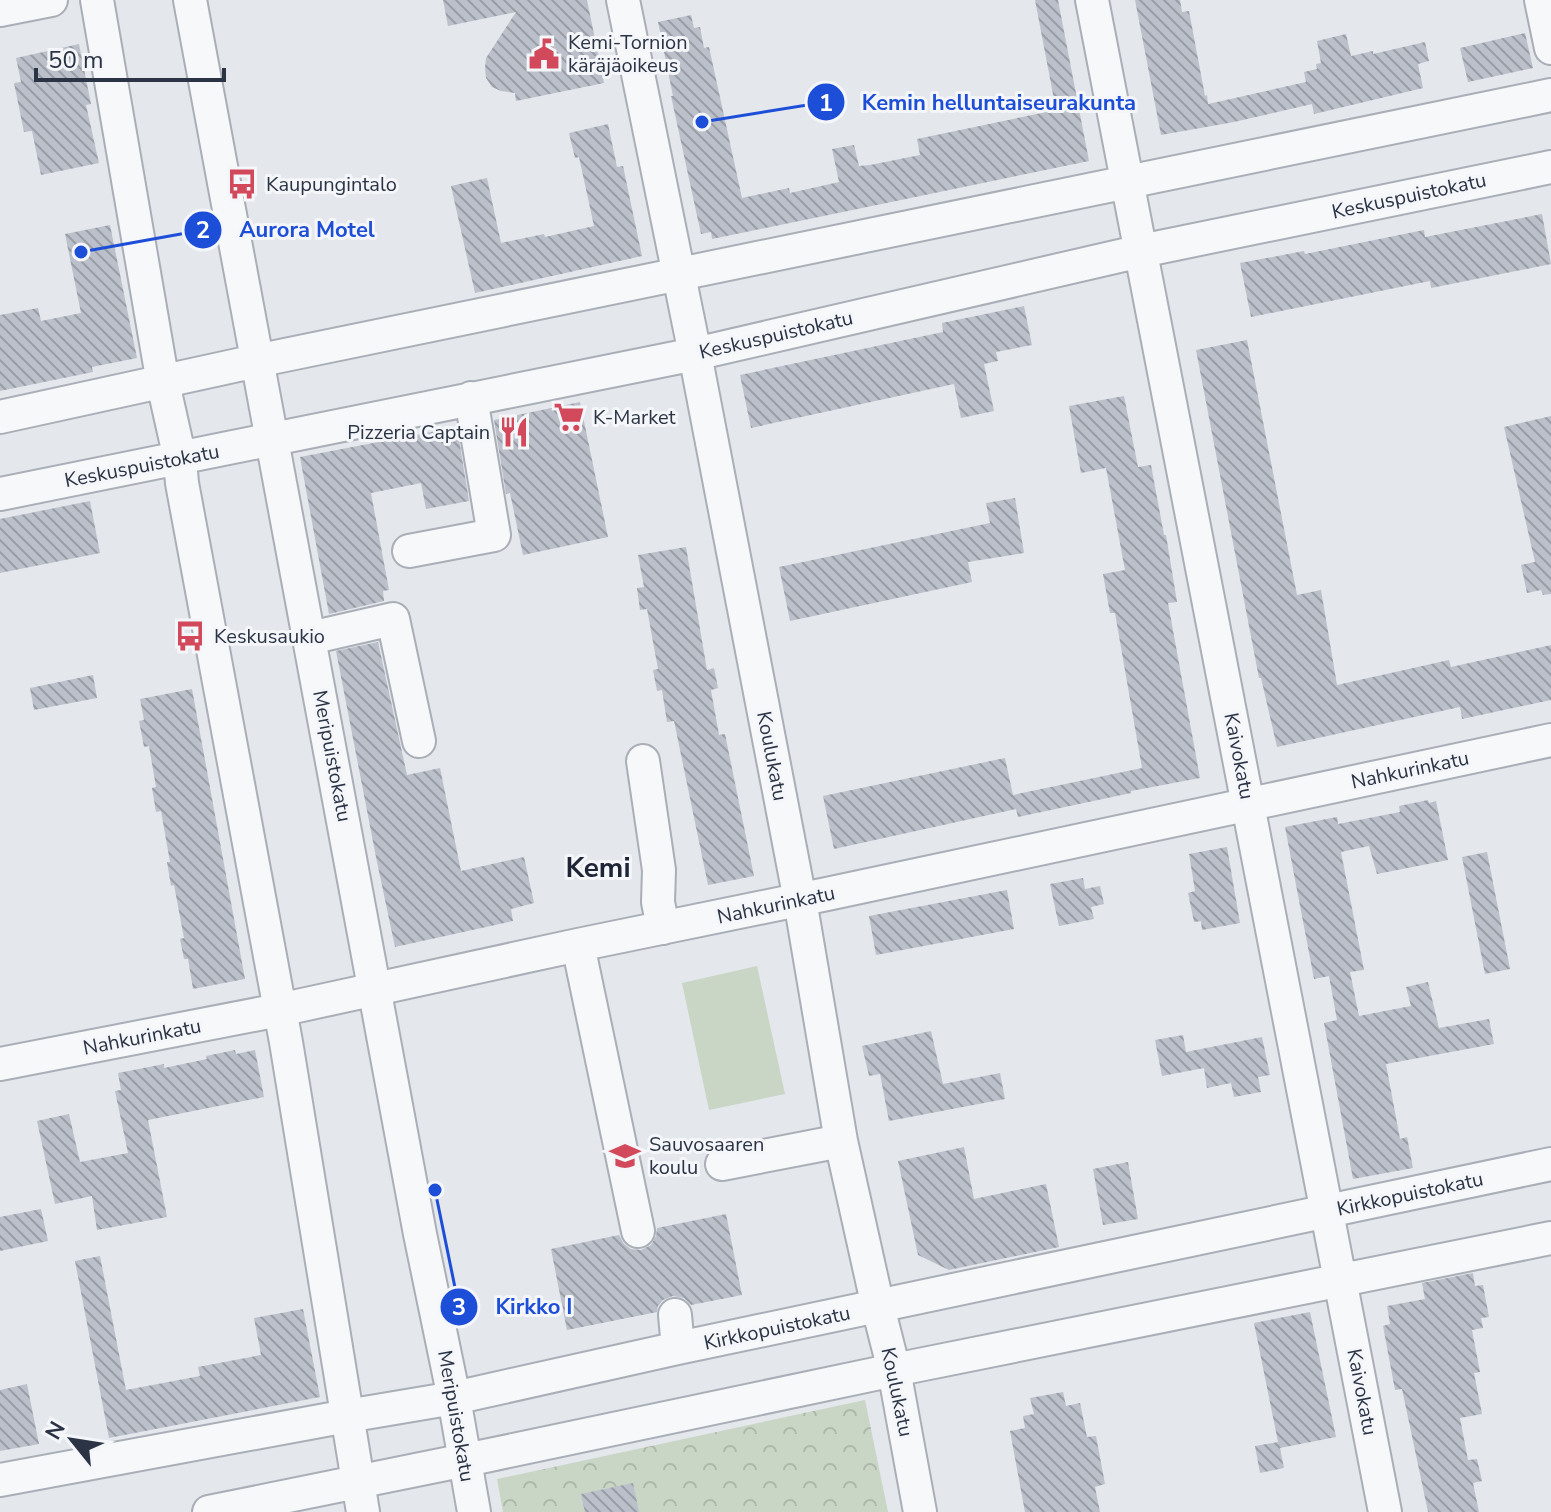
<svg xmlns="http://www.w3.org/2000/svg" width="1551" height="1512" font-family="'Nunito Sans',sans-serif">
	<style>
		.park { fill: url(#park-crowns) }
		.pitch { fill: #c9d6c5 }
		.building { fill: url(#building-back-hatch) }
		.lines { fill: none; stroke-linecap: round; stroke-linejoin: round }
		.minor-casing { stroke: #a9aeb7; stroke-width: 36 }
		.minor { stroke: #f7f8fa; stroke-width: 32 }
		.labels { text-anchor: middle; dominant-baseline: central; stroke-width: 6; stroke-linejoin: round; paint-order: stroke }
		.poi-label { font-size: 20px; fill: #2b3445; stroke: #f4f6f9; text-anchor: start }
		.street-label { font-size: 20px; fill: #2b3445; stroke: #f4f6f9 }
		.district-label { font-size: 28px; font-weight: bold; fill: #1d2536; stroke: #f4f6f9 }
		.leader { fill: none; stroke: #1d4ed8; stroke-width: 3 }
		.callout-dot { fill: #1d4ed8; stroke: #f4f6f9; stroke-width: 3 }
		.mark-label { font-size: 24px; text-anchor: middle; font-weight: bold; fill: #fff }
		.callout-label { font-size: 22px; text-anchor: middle; font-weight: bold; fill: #1d4ed8; stroke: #f4f6f9; stroke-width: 6; stroke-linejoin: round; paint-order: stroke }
	</style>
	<defs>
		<pattern id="park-crowns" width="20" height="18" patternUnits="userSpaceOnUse" patternTransform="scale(2)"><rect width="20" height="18" fill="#c9d6c5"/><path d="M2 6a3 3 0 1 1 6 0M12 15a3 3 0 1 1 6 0" fill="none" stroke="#adb8ab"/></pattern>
		<pattern id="building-back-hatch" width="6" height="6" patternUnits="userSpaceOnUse" patternTransform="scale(2)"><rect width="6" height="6" fill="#bbc0ca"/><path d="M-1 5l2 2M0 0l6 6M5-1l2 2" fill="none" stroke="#989da6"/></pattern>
	</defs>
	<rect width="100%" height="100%" fill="#e4e7ec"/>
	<!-- park -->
	<path class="park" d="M865,1400L888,1512H503L497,1479Z"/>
	<!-- pitch -->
	<path class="pitch" d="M757,966L785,1094L709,1110L682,983Z"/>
	<!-- building -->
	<path class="building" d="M443,0H587L604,83L516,101L515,93L501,91L492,87L486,78L485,68L486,58L516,12L448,26Z
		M1035,0H1058L1089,161L712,239L711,232L701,234L671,96H673L658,22L691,15L694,28L700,27L704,48L709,47L742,198L789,188L790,193L839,182L832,149L854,145L859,166L870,165L920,155L917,139L1056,110Z
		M1135,0H1180L1182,12L1189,11L1205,96L1207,95L1208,104L1306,82L1304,72L1317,69L1316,64L1321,63L1317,41L1346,34L1351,56L1373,51V54L1425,42L1429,61L1418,64L1423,88L1314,114L1312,104L1234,122L1161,135Z
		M1525,33L1533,68L1468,82L1460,48Z
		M79,44L91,104L86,105L99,163L41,175L32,131L24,132L14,83L21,82L16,58Z
		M608,124L617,167L623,166L642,256L475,293L451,186L487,178L501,243L544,234L545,237L594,226L579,157L575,158L569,133Z
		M1542,214L1551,264L1431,288L1430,281L1251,317L1240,263L1304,251L1305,254L1424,230L1425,237Z
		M110,225L137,358L92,367L93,372L0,391V315L38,308L41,321L81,313L65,234Z
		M1024,306L1032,345L996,352L998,361L984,364L994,411L961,418L954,384L751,428L740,375L943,332L942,323Z
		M1247,340L1297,595L1321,590L1337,685L1449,660L1451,667L1551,645V700L1462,719L1460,707L1277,747L1261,678H1259L1196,350Z
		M1124,396L1138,467L1151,465L1164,535H1166L1177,602L1168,603L1200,778L1131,791V793L1018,817L1016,809L834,849L823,796L1005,758L1013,795L1142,768L1115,613H1110L1103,574L1125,570L1106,468L1081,473L1069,406Z
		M580,402L608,537L523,555L510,493L506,494L494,420Z
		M1551,416V594L1543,595L1541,590L1527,593L1521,565L1535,562L1504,427Z
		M457,427L469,501L426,509L421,483L371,493L389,590L383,591L384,601L329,614L300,457Z
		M1015,498L1024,553L968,562L972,582L790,621L779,567L990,523L986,503Z
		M90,501L100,553L0,573V519Z
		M686,547L707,670L714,668L718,688L711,690L719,735L725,734L754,876L708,885L674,721L667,722L662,690L657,691L653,670L658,669L647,609L640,610L637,588L644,587L638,555Z
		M378,642L407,775L440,768L461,871L524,857L534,903L511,909L513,921L395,947L377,862L336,651Z
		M93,675L97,698L34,710L30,688Z
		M192,689L245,979L193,989L188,959H184L180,939L184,938L174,885L171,886L167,862H170L161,811L156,812L152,788L156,787L149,746L144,747L139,721L144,720L140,699Z
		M1428,800L1429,803L1436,801L1448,860L1377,874L1369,846L1341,852L1364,970L1350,972L1359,1016L1411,1006L1406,987L1428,982L1439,1028L1489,1019L1494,1044L1386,1064L1400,1139L1407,1137L1413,1168L1353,1179L1324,1023L1337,1020L1329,976L1314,979L1285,827L1337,817L1338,824L1400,812L1399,806Z
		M1227,847L1240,923L1202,930L1201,921L1194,922L1188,893L1195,891L1189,854Z
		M1487,852L1510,969L1485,974L1462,857Z
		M1083,878L1085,889L1100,886L1104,904L1091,907L1094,919L1059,926L1050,884Z
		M1007,890L1014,929L876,955L869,916Z
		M931,1031L943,1084L1000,1073L1005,1099L889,1121L880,1074L869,1076L862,1046Z
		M1183,1035L1186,1052L1262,1037L1270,1075L1258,1077L1261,1092L1234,1097L1231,1083L1207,1088L1204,1068L1162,1076L1155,1040Z
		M235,1050L236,1054L255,1050L264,1097L148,1120L167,1217L97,1230L92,1196L55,1204L37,1121L69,1114L80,1162L128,1153L115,1091L121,1090L118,1073L164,1064V1068L207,1059L206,1056Z
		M964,1147L974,1199L1046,1184L1059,1247L949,1270L918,1255L898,1161Z
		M1128,1162L1138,1219L1103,1225L1093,1169Z
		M41,1209L48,1241L0,1251V1217Z
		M726,1214L742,1295L691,1305L684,1298L673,1296L663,1300L658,1306L657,1312L567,1330L551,1249L619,1235L624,1244L631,1249L641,1250L651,1245L656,1236L657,1228Z
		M100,1256L126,1390L200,1376L198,1367L261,1355L254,1318L303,1309L320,1397L109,1438L75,1261Z
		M1473,1273L1475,1286L1483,1285L1489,1317L1481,1318L1483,1328L1472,1330L1480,1372L1474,1373L1482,1414L1460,1418L1468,1460L1477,1459L1482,1481L1473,1483L1479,1512H1428L1402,1389L1395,1390L1383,1326L1390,1324L1387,1306L1425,1299L1422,1283Z
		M1310,1312L1336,1437L1280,1448L1284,1468L1260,1473L1255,1446L1278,1442L1254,1323Z
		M27,1384L39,1444L0,1451V1390Z
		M1063,1392L1066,1406L1080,1403L1087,1437L1096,1436L1105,1484L1095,1487L1100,1512H1025L1010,1431L1025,1428L1023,1416L1034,1414L1030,1398Z
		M633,1483L639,1512H585L581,1494Z"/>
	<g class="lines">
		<!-- minor casing -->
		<g class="minor-casing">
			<path id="minor" d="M97,0L163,383L180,459L182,483L286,1042L363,1512
				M190,0L420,1234L454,1398L474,1512
				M623,0L695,354L800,900L841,1141L878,1307L894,1370L920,1512
				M1092,0L1385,1512
				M1541,0L1551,48
				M0,10L51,0
				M0,417L256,361L1551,95
				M0,494L695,354L1141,251L1551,167
				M409,551L494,535L471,398
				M310,638L393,619L419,741
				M643,761L659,870L658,902L663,928
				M578,945L638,1231
				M0,1064L279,1010L578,945L827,894L1551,740
				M722,1164L841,1141
				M675,1315L678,1348
				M0,1480L347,1416L454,1398L678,1348L1551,1164
				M209,1512L485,1456L894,1370L1551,1238"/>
		</g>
		<!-- minor -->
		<use href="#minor" class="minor"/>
	</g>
	<!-- icons -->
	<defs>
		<g id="civic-bare" transform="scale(2.4)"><path d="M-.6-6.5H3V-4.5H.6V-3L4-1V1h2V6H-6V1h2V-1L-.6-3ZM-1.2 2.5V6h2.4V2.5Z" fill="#d1495b" stroke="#f4f6f9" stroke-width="2.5" paint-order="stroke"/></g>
		<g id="bus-bare" transform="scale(2.4)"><path d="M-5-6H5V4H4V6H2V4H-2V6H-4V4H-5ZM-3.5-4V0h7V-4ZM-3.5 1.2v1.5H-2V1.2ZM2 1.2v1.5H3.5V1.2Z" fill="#d1495b" stroke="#f4f6f9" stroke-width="2.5" paint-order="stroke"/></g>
		<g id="supermarket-bare" transform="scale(2.4)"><path d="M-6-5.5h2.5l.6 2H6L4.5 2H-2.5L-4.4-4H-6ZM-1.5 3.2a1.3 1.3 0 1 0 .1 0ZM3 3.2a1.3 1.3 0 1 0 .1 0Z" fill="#d1495b" stroke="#f4f6f9" stroke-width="2.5" paint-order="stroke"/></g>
		<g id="restaurant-bare" transform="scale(2.4)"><path d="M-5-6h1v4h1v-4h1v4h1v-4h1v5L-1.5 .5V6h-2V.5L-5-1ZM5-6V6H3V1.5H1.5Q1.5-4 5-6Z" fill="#d1495b" stroke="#f4f6f9" stroke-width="2.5" paint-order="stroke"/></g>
		<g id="school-bare" transform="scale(2.4)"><path d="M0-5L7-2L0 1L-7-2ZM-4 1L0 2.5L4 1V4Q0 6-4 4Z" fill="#d1495b" stroke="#f4f6f9" stroke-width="2.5" paint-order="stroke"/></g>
	</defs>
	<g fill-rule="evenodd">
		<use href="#civic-bare" x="544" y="54"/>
		<use href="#bus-bare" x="242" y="184"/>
		<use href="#supermarket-bare" x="569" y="417"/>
		<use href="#restaurant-bare" x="514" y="432"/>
		<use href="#bus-bare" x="190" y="636"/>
		<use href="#school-bare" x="625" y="1156"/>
	</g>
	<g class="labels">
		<!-- poi labels -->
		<g class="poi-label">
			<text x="568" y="42">Kemi-Tornion<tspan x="568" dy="23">käräjäoikeus</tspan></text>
			<text x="266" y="184">Kaupungintalo</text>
			<text x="593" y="417">K-Market</text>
			<text x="490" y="432" text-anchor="end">Pizzeria Captain</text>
			<text x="214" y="636">Keskusaukio</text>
			<text x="649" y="1144">Sauvosaaren<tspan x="649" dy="23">koulu</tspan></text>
		</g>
		<!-- street labels -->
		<g class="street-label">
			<text transform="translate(1409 196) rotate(-12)">Keskuspuistokatu</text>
			<text transform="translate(776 335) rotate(-13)">Keskuspuistokatu</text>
			<text transform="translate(142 466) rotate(-11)">Keskuspuistokatu</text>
			<text transform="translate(332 756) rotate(79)">Meripuistokatu</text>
			<text transform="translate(772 756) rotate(79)">Koulukatu</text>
			<text transform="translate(1239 756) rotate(79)">Kaivokatu</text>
			<text transform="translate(1410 770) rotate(-12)">Nahkurinkatu</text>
			<text transform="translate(776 905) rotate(-12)">Nahkurinkatu</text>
			<text transform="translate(142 1037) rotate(-11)">Nahkurinkatu</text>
			<text transform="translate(1410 1194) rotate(-12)">Kirkkopuistokatu</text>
			<text transform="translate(777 1328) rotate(-12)">Kirkkopuistokatu</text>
			<text transform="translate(897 1392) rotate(78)">Koulukatu</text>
			<text transform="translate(1362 1392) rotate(79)">Kaivokatu</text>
			<text transform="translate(456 1416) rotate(80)">Meripuistokatu</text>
		</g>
		<!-- district labels -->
		<g class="district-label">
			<text x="598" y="868">Kemi</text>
		</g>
	</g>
	<!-- callouts -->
	<path class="leader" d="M702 122L826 102M81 252L203 230M435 1190L459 1307"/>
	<g class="callout-dot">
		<circle cx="702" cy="122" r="8"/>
		<circle cx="81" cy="252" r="8"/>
		<circle cx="435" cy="1190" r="8"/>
		<circle cx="826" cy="102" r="20"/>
		<circle cx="203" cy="230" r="20"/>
		<circle cx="459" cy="1307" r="20"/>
	</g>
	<g class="mark-label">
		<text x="826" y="111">1</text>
		<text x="203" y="238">2</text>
		<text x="459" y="1315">3</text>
	</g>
	<g class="callout-label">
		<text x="999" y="110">Kemin helluntaiseurakunta</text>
		<text x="307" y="237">Aurora Motel</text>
		<text x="534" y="1314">Kirkko I</text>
	</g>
	<!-- north arrow -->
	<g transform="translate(72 1440) rotate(300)" stroke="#f4f6f9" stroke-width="6" paint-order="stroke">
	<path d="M0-6L14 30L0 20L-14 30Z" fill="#2b3445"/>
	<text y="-12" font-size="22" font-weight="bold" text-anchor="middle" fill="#2b3445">N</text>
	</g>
	<!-- scale -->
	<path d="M36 68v12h188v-12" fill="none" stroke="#2b3445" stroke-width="4"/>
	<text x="48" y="68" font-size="24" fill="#2b3445" stroke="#f4f6f9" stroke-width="6" paint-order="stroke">50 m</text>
</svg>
